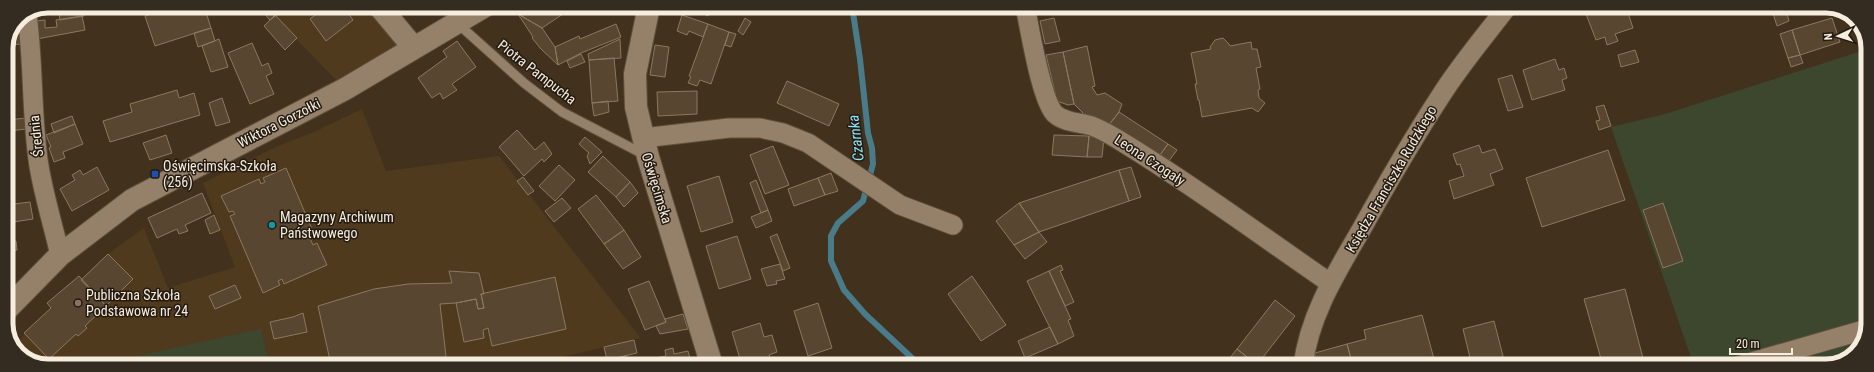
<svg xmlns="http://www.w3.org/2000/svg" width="1874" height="372" font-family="'Roboto Condensed',sans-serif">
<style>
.built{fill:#4f3a1e}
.green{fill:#3d472e}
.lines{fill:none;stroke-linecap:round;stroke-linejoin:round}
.stream{stroke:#497b88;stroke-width:6}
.building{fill:#584630;stroke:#8b7860}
.lane-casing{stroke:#5e503d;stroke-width:11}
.street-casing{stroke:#5e503d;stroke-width:21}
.secondary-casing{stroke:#5e503d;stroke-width:24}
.lane{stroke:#958169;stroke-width:9}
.street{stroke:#958169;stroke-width:19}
.secondary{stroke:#958169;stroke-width:22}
.transit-dot{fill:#1a4fb4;stroke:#231b11;stroke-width:1.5}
.culture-dot{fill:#0f9aa8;stroke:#231b11;stroke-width:1.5}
.education-dot{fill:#8d6e63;stroke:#231b11;stroke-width:1.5}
.labels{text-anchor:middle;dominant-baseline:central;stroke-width:3;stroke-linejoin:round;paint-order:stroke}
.street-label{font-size:14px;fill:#f7eddf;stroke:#231b11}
.poi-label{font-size:14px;fill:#f7eddf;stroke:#231b11;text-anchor:start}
.water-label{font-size:15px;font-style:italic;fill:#8ee3f9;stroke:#231b11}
.rim{fill:none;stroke:#f7eddf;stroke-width:5}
</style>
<rect width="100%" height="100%" fill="#42311c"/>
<path class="built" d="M270,6h109l35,42 -69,41 -49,-50 -20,-23 1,-2z
M362,109l24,62 113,-15 142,182 -111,27h-490l-22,-11 -4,-9 37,-37 -4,-5 32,-27 3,2 26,-24 36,-26 24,60 67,-21 -32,-84 75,-37 36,-14z"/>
<path class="green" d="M1868,49l-1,283 -13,24 -27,10h-136v-2l2,-1 -82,-236 54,-13z
M261,329l8,36h-158l-1,-3z"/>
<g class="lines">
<path class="stream" d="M852,6l8,53 8,74 4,15 1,16 -10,37 -25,22 -7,13v25l13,29 21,24 47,44 3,8"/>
</g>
<path class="building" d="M58,6h24l2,10 -24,4z
M176,6h28l7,22 -56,18 -10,-30z
M268,6h2l8,8 -8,6 -8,-9z
M327,6h16l10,14 -27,21 -16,-22z
M420,6h11l-7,6z
M531,6h40l1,2 -30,20 -24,-14z
M687,6h26l-5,10z
M1606,7h20l7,21 -18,6 3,7 -11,4 -2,-8 -9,3 -10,-26z
M1771,7h14l4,14 -12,5z
M518,14l24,14 13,19 3,18 -17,-16 -9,-11 1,-1z
M275,15l22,23 -12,12 -21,-24z
M682,15l26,9 -5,13 -14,-6 -2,4 -10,-4z
M82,16l3,14 -48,9v-18l8,-1v8l12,-1 -1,-7z
M745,18l6,4 -8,13 -5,-4z
M1054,18l6,23 -15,3 -5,-23z
M1832,18l8,24 -40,13 -8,-25z
M616,24l5,13 -40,16 -23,12 -3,-18 24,-11 1,3z
M708,24l21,8 -18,52 -11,-4 -3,6 -9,-3 3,-6 -2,-1z
M211,28l4,13 -17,6 -4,-14z
M21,30l1,14 -14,1 4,-13z
M1792,30l8,25 -12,3 -8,-24z
M729,32l7,2 -5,13 -6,-2z
M1223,38l6,6 1,2 21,-4 1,7h5l4,18 -5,1 4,21 -2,1 1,8 6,5 -7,9 -6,-4 -50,9 -3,-17h-1l-3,-16h2l-6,-31 20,-4 -1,-2 5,-7z
M219,39l9,28 -17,5 -9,-26z
M620,39l1,19 -32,2 -1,-6z
M457,41l19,26 -24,17 5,6 -14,9 -3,-6 -8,5 -14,-20 29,-21 -4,-6z
M252,43l10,23 6,-3 4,10 -6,3 8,18 -24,10 -22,-51z
M655,45l14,2 -4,30 -15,-2z
M1087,46l8,40 -3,1 5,8 8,-2 17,11 -3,8 -11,14 -21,-9 -13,-13 -11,-52z
M1635,50l4,12 -18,5 -3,-12z
M1063,52l11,52 -6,1 -11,-4 -11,-46z
M581,54l4,8 -15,6 -3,-7z
M1800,55l3,8 -12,4 -3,-9z
M614,58l4,43 -26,2 -3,-43z
M1555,59l4,11 5,-2 3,10 -5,2 3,10 -33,10 -9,-30z
M1512,75l11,32 -15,4 -10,-32z
M787,81l52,23 -10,22 -52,-23z
M177,90l2,8 15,-5 6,22 -90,27 -7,-21 29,-9 -2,-8z
M697,91v23l-39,2 -1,-24z
M222,98l8,24 -14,4 -7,-23z
M608,101l1,11 -15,4 -2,-13z
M1604,105l7,21 -12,4 -3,-9 4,-1 -4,-13z
M1119,112l49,32 -11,15 -49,-33z
M72,116l3,8 -21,9 -3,-9z
M27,118l1,11 -22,2v-11z
M75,124l8,20 -20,8 2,6 -11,4 -5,-14 2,-1 -5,-12z
M517,130l18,20 9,-8 8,12 -8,8 -2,-3 -18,17 -25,-29z
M166,135l6,18 -22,7 -7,-17z
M1054,135l35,1 -2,21 -35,-2z
M1089,136l15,2 -2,19h-15z
M585,137l17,15 -12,12 -3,-8 2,-3 -10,-9z
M1168,144l9,6 -11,15 -9,-6z
M1479,145l3,8 13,-4 8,20 -13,5 4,11 -40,14 -5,-18 15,-5 -4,-12 -3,1 -4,-11z
M773,146l16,39 -24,9 -15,-39z
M1608,150l17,50 -83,27 -16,-49z
M603,156l27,26 -14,15 -28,-25z
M559,165l16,15 -20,21 -16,-15z
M97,167l12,23 -37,21 -12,-22 15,-9 -3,-5 8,-5 3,5z
M1131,167l10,30 -12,4 -10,-31z
M286,168l28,66 -5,2 4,9 4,-2 10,22 -43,19 -2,-5 -4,2 2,4 -17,8 -33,-77 5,-2 -2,-3 -4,1 -8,-16 38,-17 2,5 4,-2 -2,-4z
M1119,170l10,31 -90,31 -20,-29z
M831,173l7,18 -13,4 -7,-17z
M719,176l14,46 -32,10 -14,-46z
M523,177l11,14 -6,4 -11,-14z
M818,178l7,17 -31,11 -6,-17z
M756,180l12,30 -7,3 -11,-30z
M630,182l8,11 -14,14 -8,-10z
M202,193l9,20 -26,12 3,6 -9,3 -2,-5 -20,9 -9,-20z
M596,195l28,35 -20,14 -26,-35z
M562,198l9,10 -17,14 -9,-11z
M30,202l3,17 -27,4v-18z
M1019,203l20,29 -25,13 -18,-24z
M1663,203l20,58 -20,7 -20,-58z
M768,210l4,11 -16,7 -5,-11z
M214,215l6,15 -10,4 -5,-14z
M8,227l2,15 6,-1 1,9 -6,1 2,16 -7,1v-40z
M624,230l17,27 -18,12 -19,-25z
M1039,232l8,10 -22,17 -11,-14z
M777,234l13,34 -7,3 -13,-34z
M737,236l14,43 -32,10 -13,-43z
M108,254l25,25 -27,27 -25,-26z
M780,264l5,15 -9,2 1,3 -10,2 -6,-17z
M1061,265l2,5 -3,1 14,31 -9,4 -16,-35z
M449,271l30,2 5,21h-3l3,14 -6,1 -2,-10 -20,4 -16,1 7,61h-116l-13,-59 56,-17 34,-5 44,-1z
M1049,271l22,48 -3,1 6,16 -16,8 -31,-63z
M79,276l27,30 -21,20 2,2 -9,8 -2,-2 -27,25 -25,-26 27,-25 -4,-5z
M972,276l34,49 -25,16 -33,-47z
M555,277l11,52 -74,17 -4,-18 -5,2 1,8 -20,4 -8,-39 20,-4 2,10 6,-1 -3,-14z
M649,281l17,41 -21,8 -17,-41z
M235,285l6,13 -26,11 -6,-13z
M1625,289l20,77h-42l-19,-67z
M1275,300l20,16 -38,49 -20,-16z
M818,303l14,45 -24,8 -14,-45z
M303,313l4,19 -33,7 -4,-17 23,-5z
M683,314l5,15 -28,5 -4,-8 10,-4 -1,-3z
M1422,315l12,44 -10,2 1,5h-72l-6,-22 19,-5 -2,-9z
M1494,321l10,39 -23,6h-9l-9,-37z
M760,323l4,14 8,-2 5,17 -8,3 3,11h-30l-10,-34z
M1050,327l8,17 -33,14 -7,-17z
M634,340l3,13 -30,7 -3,-13z
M1347,344l6,22h-38v-13z
M673,348l1,6 14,-3 4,15 -41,-1 -2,-6 17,-3 -1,-6z
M1237,349l20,16v1h-19l-9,-7z
M626,356l2,9h-20l-1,-5z
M650,362l1,3h-11z"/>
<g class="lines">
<defs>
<path id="lane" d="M457,23l67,60 38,29 83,43"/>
<path id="street" d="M1025,6c5,23 16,94 30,108 10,9 25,8 37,12 13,5 24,12 35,19 70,43 136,92 203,138
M27,15c7,50 4,101 12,151 5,30 14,59 21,89
M643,138l86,-10h31l23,5 25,10 92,62 53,20
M1303,366c6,-50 33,-93 58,-136 25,-45 51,-90 79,-133 20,-32 45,-61 67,-90
M1738,366l129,-37"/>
<path id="secondary" d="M379,6l35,42
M649,6l-14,68 1,33 12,50 64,209
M6,310l54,-55 72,-55 213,-111 140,-83"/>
</defs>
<use href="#lane" class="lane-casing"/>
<use href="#street" class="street-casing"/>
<use href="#secondary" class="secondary-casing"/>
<use href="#lane" class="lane"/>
<use href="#street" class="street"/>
<use href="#secondary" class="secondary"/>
</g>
<rect class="transit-dot" x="151" y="170" width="8" height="8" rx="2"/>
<circle class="culture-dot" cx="272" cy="225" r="4"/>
<circle class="education-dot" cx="78" cy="303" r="4"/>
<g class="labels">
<g class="street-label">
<text transform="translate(537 72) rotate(38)">Piotra Pampucha</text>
<text transform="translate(279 123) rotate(-27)">Wiktora Gorzołki</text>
<text transform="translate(36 136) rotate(-96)">Średnia</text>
<text transform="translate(1150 160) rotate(33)">Leona Czogały</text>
<text transform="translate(1391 179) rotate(-60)">Księdza Franciszka Rudzkiego</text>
<text transform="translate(657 188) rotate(73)">Oświęcimska</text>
</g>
<g class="poi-label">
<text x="163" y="166">Oświęcimska-Szkoła<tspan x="163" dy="16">(256)</tspan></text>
<text x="280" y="217">Magazyny Archiwum<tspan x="280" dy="16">Państwowego</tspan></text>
<text x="86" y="295">Publiczna Szkoła<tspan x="86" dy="16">Podstawowa nr 24</tspan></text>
</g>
<g class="water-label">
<text transform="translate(856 138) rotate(-97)">Czarnka</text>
</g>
</g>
<path d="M0 0H1874V372H0ZM48 13H1826A35 35 0 0 1 1861 48V324A35 35 0 0 1 1826 359H48A35 35 0 0 1 13 324V48A35 35 0 0 1 48 13Z" fill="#342c21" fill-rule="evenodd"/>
<path class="rim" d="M48 13H1826A35 35 0 0 1 1861 48V324A35 35 0 0 1 1826 359H48A35 35 0 0 1 13 324V48A35 35 0 0 1 48 13Z"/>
<g transform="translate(1838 36) rotate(266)" stroke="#231b11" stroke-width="3" paint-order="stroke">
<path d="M0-3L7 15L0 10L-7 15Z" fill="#f7eddf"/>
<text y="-6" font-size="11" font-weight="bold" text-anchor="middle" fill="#f7eddf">N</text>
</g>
<path d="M1730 348v6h62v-6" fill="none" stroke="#f7eddf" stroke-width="2"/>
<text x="1736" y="348" font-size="12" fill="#f7eddf" stroke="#231b11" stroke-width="3" paint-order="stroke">20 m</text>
</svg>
